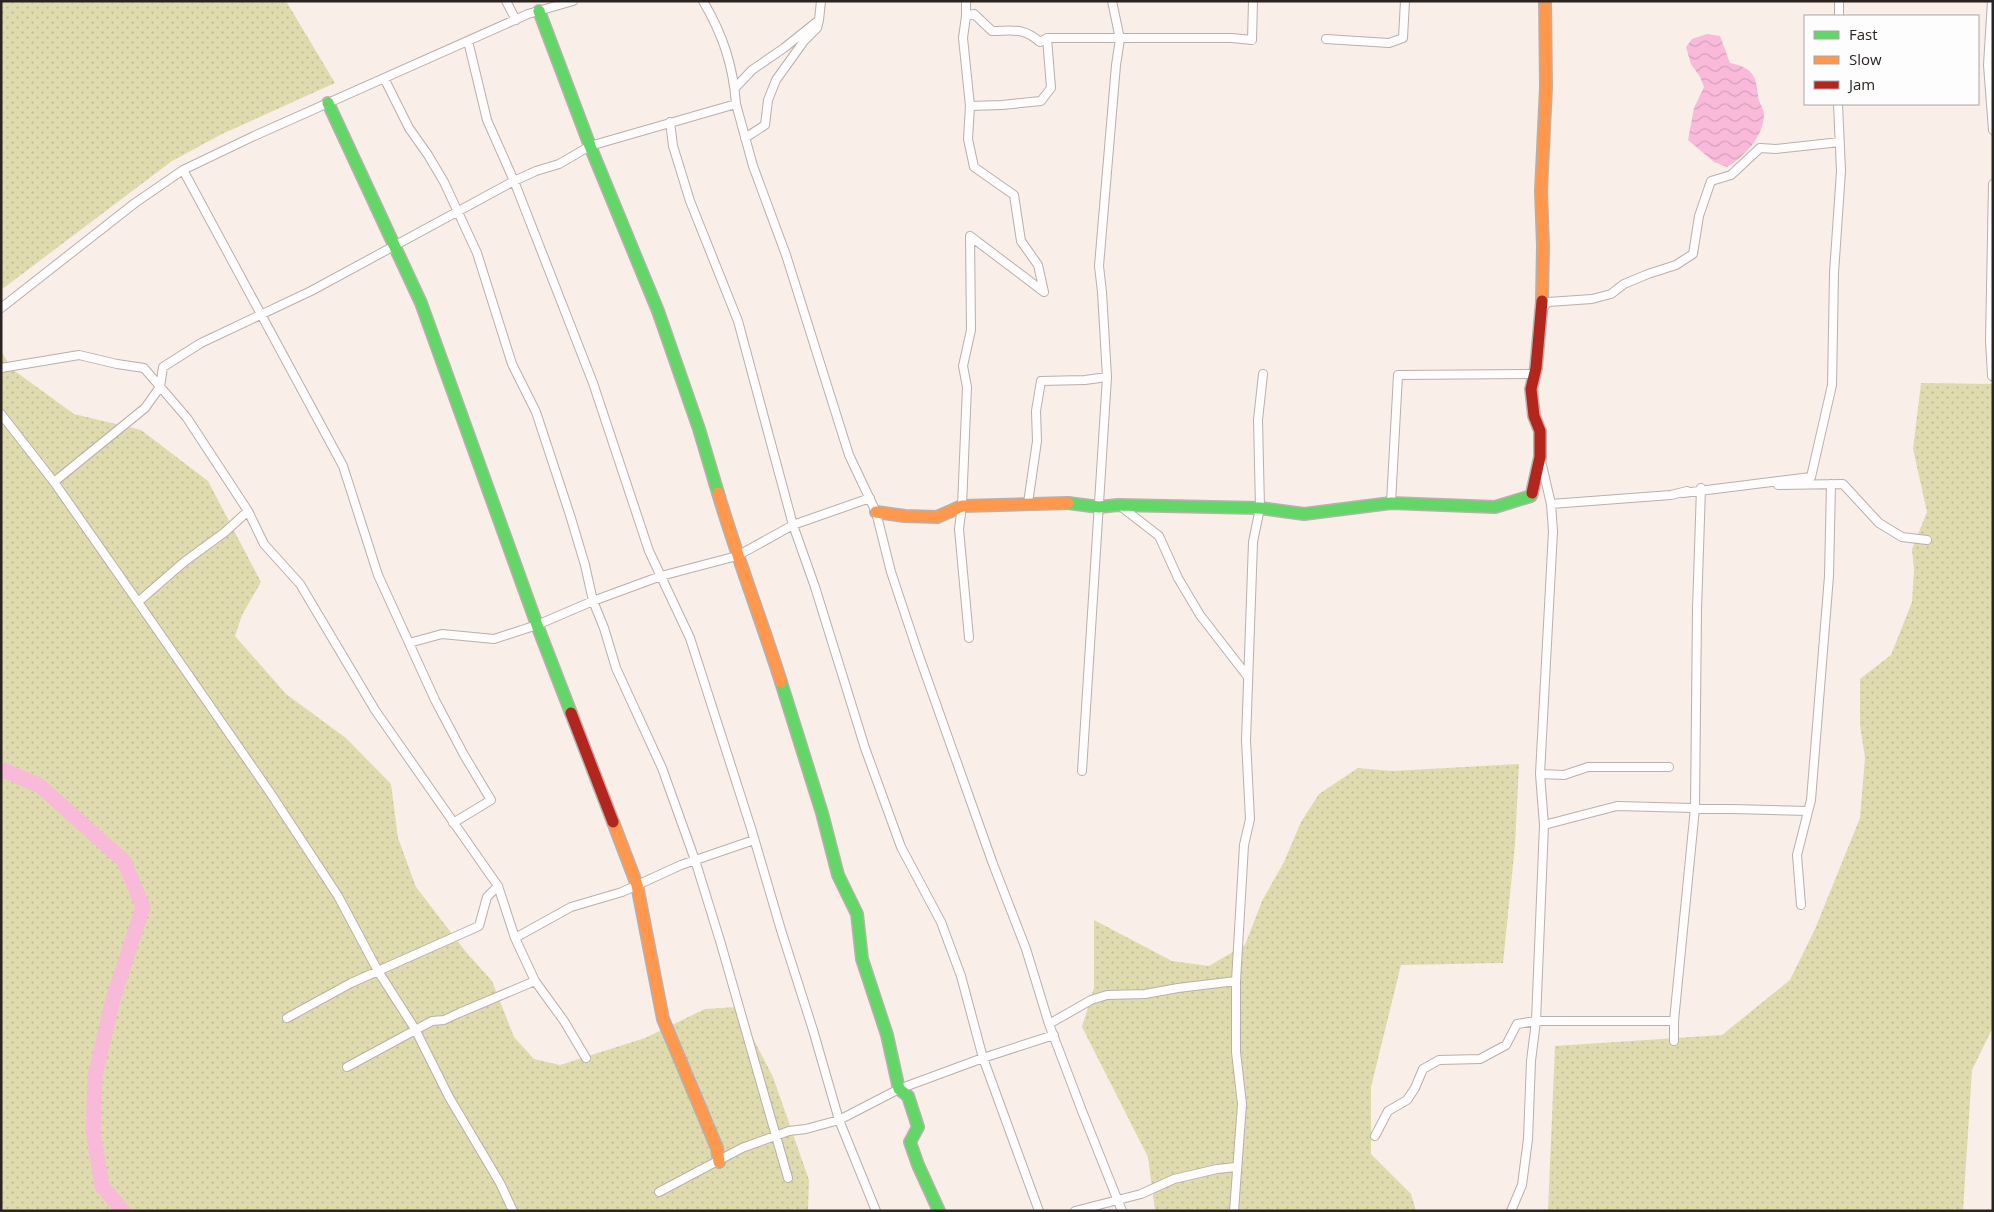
<svg xmlns="http://www.w3.org/2000/svg" width="1994" height="1212" font-family="'Open Sans',sans-serif">
<style>
.green{fill:url(#green-dots)}
.water{fill:url(#water-waves)}
.lines{fill:none;stroke-linecap:round;stroke-linejoin:round}
.river{stroke:#f9bada;stroke-width:15}
.street-casing{stroke:#b8b0ac;stroke-width:10}
.fast-casing{stroke:#b8b0ac;stroke-width:14}
.slow-casing{stroke:#b8b0ac;stroke-width:14}
.jam-casing{stroke:#b8b0ac;stroke-width:14}
.street{stroke:#fefcfc;stroke-width:8}
.fast{stroke:#63d668;stroke-width:11}
.slow{stroke:#ff974d;stroke-width:11}
.jam{stroke:#b3261e;stroke-width:11}
</style>
<defs>
<pattern id="green-dots" width="8" height="8" patternUnits="userSpaceOnUse" patternTransform="scale(1.25)"><rect width="8" height="8" fill="#dfdbaf"/><path d="M2 2h.1M6 6h.1" fill="none" stroke="#c0bc96" stroke-width="1.8" stroke-linecap="round"/></pattern>
<pattern id="water-waves" width="16" height="10" patternUnits="userSpaceOnUse" patternTransform="scale(1.25)"><rect width="16" height="10" fill="#f9bada"/><path d="M0 5q4-4 8 0t8 0" fill="none" stroke="#d6a0bb"/></pattern>
</defs>
<rect width="100%" height="100%" fill="#f9eee8"/>
<path class="green" d="M1,1h285l49,82 -113,51 -50,27 -171,129z
M1,351l11,18 62,45 67,16 67,51 53,101 -19,33 -7,21 51,58 60,44 45,46 7,54 18,49 50,65 26,29 22,56 20,22 26,6 85,-27 60,-29 32,-2 36,70 36,103 -1,31h-807z
M1921,383l72,1v643l-21,43 -9,141h-415l7,-165 167,-11 68,-55 25,-51 45,-111 5,-60 -5,-33v-46l31,-24 21,-53 2,-32 -2,-21 15,-37 -14,-63z
M1519,764l-4,81 -12,118 -102,2 -30,122v67l40,40 5,17h-261l-7,-54 -66,-130 12,-39v-68l78,41 37,5 36,-21 17,-44 22,-39 17,-40 18,-28 39,-26 34,3z"/>
<path class="water" d="M1707,34l13,2 10,27c21,4 27,12 28,34 1,6 6,12 6,18 -1,22 -19,41 -37,52l-13,-5 -26,-22 6,-32 10,-21 -4,-10 -9,-13 -5,-17 6,-8z"/>
<g class="lines">
<path class="river" d="M1,769l39,17 84,75 19,46 -30,92 -18,77 -2,55 9,55 21,25"/>
<defs>
<path id="street" d="M506,1l10,19
M966,1v15l8,-2 18,17c21,0 31,-4 48,11l7,-4 4,50 -10,13 -39,4 -32,1 -2,33 6,28 40,28 7,46 17,24 6,27 -74,-56 1,94 -8,36 4,21 -5,119 -3,23 10,109
M1992,1l-4,64 5,65
M966,16l-3,22 7,68
M1839,16v-15
M1047,38h185l20,2 1,-39
M1326,39l63,4 14,-5 2,-37
M468,41l19,79 27,61 79,202 56,168 41,87 61,190 30,102 32,100 26,90 37,91
M384,78l25,50 19,27 16,27 33,71 35,111 24,48 34,103 15,50 8,36 11,27 12,40 46,100 33,92 26,84 67,234
M735,88l17,-18 32,-22 35,-28 2,-19
M736,104l17,62 33,89 63,200 27,57 15,60 27,81 75,211 33,85 23,75 33,87 40,100
M670,122l3,24 17,55 48,120 55,204 22,62 50,161 36,99 40,75 20,54 22,82 56,153
M745,138l20,-13 3,-25 8,-20 28,-39 13,-13 2,-8
M183,170l160,296 35,109 57,125 29,55 27,45 -38,23
M1,308l134,-105 48,-33 71,-34 274,-122 45,-13
M1543,308l5,-6 44,-3 19,-5 13,-10 24,-10 28,-9 17,-11 6,-38 12,-35 20,-6 29,-27 16,1 64,-7
M1,368l78,-13 38,9 27,4 43,50 61,93 16,33 36,40 75,126 123,176 17,52 20,43 29,40 22,37
M1992,376l-2,-36 3,-156
M1,414l53,68 84,120 131,189 69,105 40,75 37,58 34,68 51,86 13,28
M1541,461l10,43 120,-9 16,-4
M54,482l91,-74 15,-21 3,-20 38,-24 110,-52 203,-110 22,-10 23,-7 31,-18 146,-42c-3,-39 -13,-69 -33,-103
M1778,485l65,-1 36,39 23,14 25,3
M1683,493l128,-16 21,-92 2,-112 7,-102 -3,-67
M1028,503l9,-62 -1,-30 5,-30 44,-1 22,-3 -5,-85 -3,-26 17,-201 4,-26 -8,-38
M1391,503l7,-128 136,-1
M1119,505l40,31 19,42 22,37 48,62
M138,602l46,-40 41,-30 23,-21
M409,643l33,-9 52,5 43,-14 56,-24 68,-25 76,-20 56,-31 77,-27
M1082,771l25,-394
M1540,774l24,1 24,-8h81
M1544,825l73,-19 191,5
M1801,905l-4,-50 14,-55 18,-224 2,-92
M515,938l56,-31 51,-15 59,-27 73,-25
M287,1018l64,-35 128,-57 8,-29 11,-11
M1674,1021v20
M1049,1024l42,-24 16,-5 38,-1 33,-6 58,-7
M347,1067l85,-46 12,-1 15,-7 76,-32
M1375,1136l13,-25 19,-11 8,-12 8,-19 16,-9 41,-1 26,-14 11,-21 19,-3h138l21,-213 2,-198 4,-122
M659,1192l83,-44 47,-17 17,-2 33,-9 60,-31 84,-31 71,-23
M1075,1211l66,-17 33,-15 43,-10 19,-2
M1234,1211l8,-107 -6,-52v-71l8,-136 6,-26 -4,-79 7,-198 7,-34 -2,-88 5,-46
M1511,1211l11,-26 6,-46 3,-78 5,-40 8,-196 -4,-51 13,-243 -2,-27"/>
<path id="fast" d="M539,11l51,135 68,165 41,118 19,64
M328,103l93,200 116,322 34,88
M1068,503l31,4 19,-2 142,3 44,6 87,-11 104,4 36,-11 1,-3
M781,682l41,131 16,62 19,39 5,45 25,76 12,54 9,7 10,31 -8,15 8,23 21,46"/>
<path id="slow" d="M1542,301l1,-55 -2,-55 5,-104 -1,-86
M718,493c19,64 43,126 63,189
M876,512l29,4 32,1 25,-11 106,-3
M613,822l24,63 26,134 54,129 2,14"/>
<path id="jam" d="M1532,493l8,-36v-26l-6,-15 -3,-27 5,-21 6,-67
M571,713l42,109"/>
</defs>
<use href="#street" class="street-casing"/>
<use href="#fast" class="fast-casing"/>
<use href="#slow" class="slow-casing"/>
<use href="#jam" class="jam-casing"/>
<use href="#street" class="street"/>
<use href="#fast" class="fast"/>
<use href="#slow" class="slow"/>
<use href="#jam" class="jam"/>
</g>
<rect width="1994" height="1212" fill="none" stroke="#2a2320" stroke-width="5"/>
<rect x="1804" y="15" width="175" height="90" fill="#fdfdfd" stroke="#a9a6a5"/>
<rect x="1814" y="31" width="25" height="8" fill="#63d668" stroke="#a9a6a5"/>
<text x="1849" y="40" font-size="15" fill="#2a2320">Fast</text>
<rect x="1814" y="56" width="25" height="8" fill="#ff974d" stroke="#a9a6a5"/>
<text x="1849" y="65" font-size="15" fill="#2a2320">Slow</text>
<rect x="1814" y="81" width="25" height="8" fill="#b3261e" stroke="#a9a6a5"/>
<text x="1849" y="90" font-size="15" fill="#2a2320">Jam</text>
</svg>
